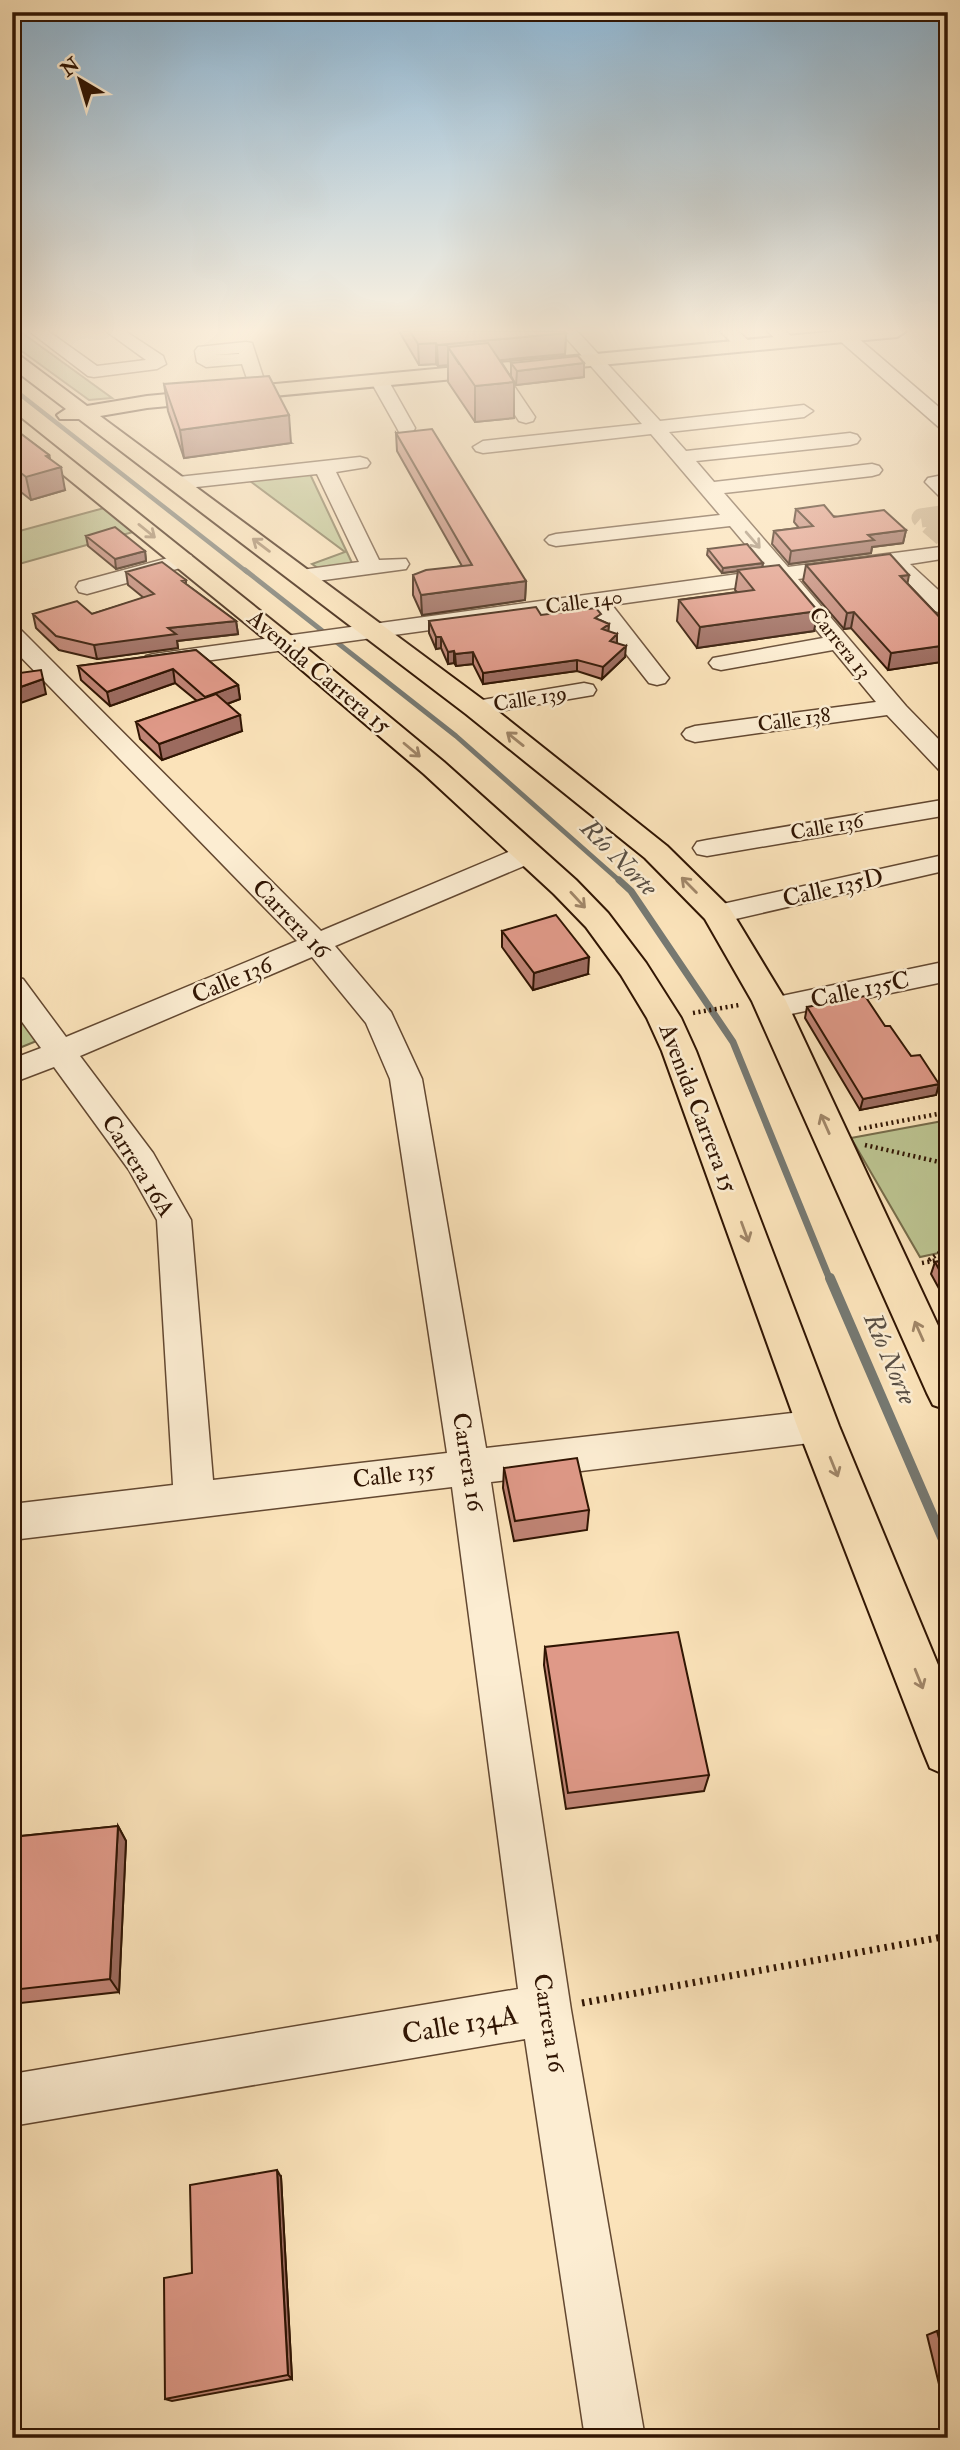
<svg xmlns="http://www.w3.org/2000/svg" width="960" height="2450" font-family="'IM FELL Double Pica',serif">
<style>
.green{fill:#bcc491;stroke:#766c4a;stroke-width:2}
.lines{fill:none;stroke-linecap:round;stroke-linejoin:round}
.stream-far3{stroke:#767972;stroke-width:4.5}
.stream-far2{stroke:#767972;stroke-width:5}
.stream-far1{stroke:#767972;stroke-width:7}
.stream{stroke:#767972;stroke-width:10}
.minor-tunnel{stroke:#d2ba95;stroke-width:19;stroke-dasharray:19 10;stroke-linecap:butt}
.minor-casing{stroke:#634831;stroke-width:3}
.major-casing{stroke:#301503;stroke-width:4}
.path-far1{stroke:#301503;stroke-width:4.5;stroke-dasharray:2 3.5;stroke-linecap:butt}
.path{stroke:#301503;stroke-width:7;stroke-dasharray:2.5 5;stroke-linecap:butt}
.minor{fill:#fcedd2;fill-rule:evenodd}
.major{fill:#fbe3ba;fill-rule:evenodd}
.wall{fill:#c08475;stroke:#301503;stroke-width:2}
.shaded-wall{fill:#9c6b5f;stroke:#301503;stroke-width:2}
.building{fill:#df9988;stroke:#301503;stroke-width:2}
.oneway{stroke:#a08668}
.oneway2{stroke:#a08c75}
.labels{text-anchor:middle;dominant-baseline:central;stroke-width:5;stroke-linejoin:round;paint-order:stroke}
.far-street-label{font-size:21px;fill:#301503;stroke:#fcedd2}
.street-label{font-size:24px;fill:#301503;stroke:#fcedd2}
.water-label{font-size:26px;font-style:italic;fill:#594f44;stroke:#fcedd2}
.near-street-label{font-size:28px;fill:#301503;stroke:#fcedd2}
</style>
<rect width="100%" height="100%" fill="#fbe3ba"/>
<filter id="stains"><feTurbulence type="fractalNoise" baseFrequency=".00286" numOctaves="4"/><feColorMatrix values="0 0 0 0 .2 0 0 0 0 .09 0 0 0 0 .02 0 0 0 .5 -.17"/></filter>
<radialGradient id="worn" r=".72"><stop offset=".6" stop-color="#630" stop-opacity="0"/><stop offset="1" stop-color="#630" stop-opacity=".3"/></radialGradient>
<path class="green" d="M21,332l91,66 -23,2 -77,-56v-10z
M310,474l43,91 -35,3 -6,-4 33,-12 -95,-71z
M104,508l29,24 -121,34v-33z
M12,1005l27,35 -27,11z
M948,1120v131l-28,6 -69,-119z"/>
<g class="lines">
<path class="stream-far3" d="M12,388l235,184"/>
<path class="stream-far2" d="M245,570l211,166 165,146"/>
<path class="stream-far1" d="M619,880l12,11 102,151 97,238"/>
<path class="stream" d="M830,1278l118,273"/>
<path class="minor-tunnel" d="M943,537l-22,-19 27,-4"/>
<defs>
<path id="minor" d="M29,331h19l49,35 49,-6 -40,-29h19l38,25 3,8 -9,5 -63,8 -6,-1z
M560,331h17l83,90 144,-16 9,6 -9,6 -135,15 17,19 164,-18 7,2 3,4 -3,4 -7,2 -154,16 18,21 158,-18 7,2 3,4 -3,4 -7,2 -148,17 64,74 160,-21v12l-38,6 38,35v15l-14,-3 -46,-44 -90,12 108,127 42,43v24l-9,-3 -52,-55 -192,27 -9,-3 -4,-5 4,-5 9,-3 181,-24 -43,-52 -112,20 -8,-2 -4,-5 4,-5 110,-20 -46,-56 -165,23 57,73 -4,5 -8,2 -8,-2 -59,-75 -436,60 -8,-2 -4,-5 4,-5 8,-2 613,-84 -37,-44 -174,20 -7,-2 -4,-4 4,-4 7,-2 164,-19 -69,-81 -168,19 -7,-2 -3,-4 10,-6 159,-17z
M720,331h18l16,15 -3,4h-12z
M767,331h18l12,10 -3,4h-12z
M845,331l6,1 97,83v16l-7,-2 -102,-89 -3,-4 3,-4z
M246,342l6,1 16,49 -3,4h-12l-11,-32 -36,3 -9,-5 -2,-11 3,-4zM239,353v1l-25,1z
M494,364l6,1 35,52 -2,4 -7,2 -7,-2 -34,-52z
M379,375l9,5 27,48 -2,4h-14l-2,-4 -27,-48z
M360,457l7,2 3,4 -3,4 -31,5 43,88 27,-1 3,5 -3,5 -104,14 -8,-2 -3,-5 3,-5 65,-9 -42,-88 -139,15 -7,-2 -3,-4 3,-4 7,-2z
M948,474v26l-7,-2 -16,-16 3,-4z
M183,554l8,1 3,5 -3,5 -104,29 -8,-2 -3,-5 3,-5z
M12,627l8,2 301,302 197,-83 10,-2 10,2 4,6 -4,6 -203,86 56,66 31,67 64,369 332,-38 14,4 6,12 -6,12 -14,4 -327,40 80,528 74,428h-60l-60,-399 -513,87v-52l506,-85 -66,-502 -440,53v-36l161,-19 -16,-265 -28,-50 -75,-103 -42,16v-24l29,-11 -29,-40v-32l11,3 43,58 231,-96 -285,-293zM312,957l54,66 24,56 57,374 -234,27 -22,-260 -38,-67 -73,-97z
M584,683l9,2 3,5 -3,5 -117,20 -9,-2 -3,-5 3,-5 9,-2z
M948,799v16l-241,41 -10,-2 -4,-6 4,-6 10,-2z
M948,854v16l-230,53 -10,-3 -4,-6 4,-6 10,-3z
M948,961v20l-176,37 -11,-3 -4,-7 4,-7 11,-3z"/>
<path id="major" d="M840,331h66l-9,6 -750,71 -47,8 386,286 181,144 62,61 57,94 162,346v63l-15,-5 -6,-12 -175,-392 -47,-82 -60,-61 -179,-144 -387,-295h-19l-3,-4 9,-6 -54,-41v-15l7,2 68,51 60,-10z
M12,416l7,2 275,220 150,124 132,118 32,33 38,50 35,55 15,33 143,375 109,263v87l-18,-8 -7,-17 -126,-325 -135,-375 -15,-33 -26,-43 -35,-48 -32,-33 -130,-120 -148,-126 -264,-215z"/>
</defs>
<use href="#minor" class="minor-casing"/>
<use href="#major" class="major-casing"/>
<path class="path-far1" d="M693,1013l46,-8
M859,1129l89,-17
M865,1145l83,19
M929,1260l19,-13
M922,1263l26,-5"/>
<path class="path" d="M582,2003l366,-67"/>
<use href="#minor" class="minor"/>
<use href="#major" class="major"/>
</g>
<path class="wall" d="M399,331h164l3,2 -1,21 -65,6 14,22v36l-39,4 -27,-40v-17l-10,1 -2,-2 -17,1z
M511,363l73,14 -68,8 -5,-9z
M164,384l127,59 -107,15 -16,-47z
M12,421l5,10 32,24 1,4 15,31 -34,10 -19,-15z
M396,433l130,148 -1,19 -103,15 -9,-20v-20l49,-9 -65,-115z
M796,509l110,21 -3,13 -31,4 -1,6 -82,11 -17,-20 2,-13 25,-3 -5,-6z
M86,536l59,15 1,10 -30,8 -28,-23z
M708,549l55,14 -1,4 52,64 -117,17 -20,-27 2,-21 58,-8 -2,-2 3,-19 -16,2 -15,-18z
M806,565l102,19 40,42v35l-60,9 -37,-42 -7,1 -41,-48z
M126,572l60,8v4l50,37 2,13 -61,7 1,7 -81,11 -38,-9 -23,-22 -3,-14h59l52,-16 -16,-13z
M541,615l59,5 9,4 -1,7 17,26 -23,22 -25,-8 -94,13 -10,-20 -17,2 -2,-3 -6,1 -7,-16 -5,1 -7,-16v-12z
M196,650l42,35 2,14 -13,5 15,27 -80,29 -22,-21 -4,-17 61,-21 -22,-18 -65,23 -29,-26 -3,-14z
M502,931l86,43 -55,16 -31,-43z
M807,1007l78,19 26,30 28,28 -3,11 -76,15 -55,-92z
M948,1260v45l-17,-31 4,-12z
M504,1468l85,42 -2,20 -73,11 -11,-53z
M545,1647l164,128 -5,16 -138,18 -22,-144z
M118,1826l8,15 -7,151 -107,12v-167z
M281,2177l11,202 -120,22 -7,-2 27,-126z
M948,2329v92l-21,-86 10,-4z"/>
<path class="shaded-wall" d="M566,333l-1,21 -106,10 -11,-17v18l-10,1 -1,-21z
M436,343v21l-17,1 -1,-21z
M584,363v14l-68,8 1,-14z
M514,382v36l-39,4v-36z
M289,415l2,28 -107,15 -4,-28z
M49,455l3,14 9,-2 4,23 -34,10 -5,-23 20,-21z
M906,530l-3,13 -31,4 -1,6 -82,11 2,-13 77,-16z
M145,551l1,10 -30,8 -1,-10z
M763,563l-1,5 -40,5 1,-5z
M909,575l-3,16 -6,-15z
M526,581l-1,19 -103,15 -1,-20z
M818,611l-4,20 -117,17 3,-21z
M854,612l-3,16 -7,1 3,-16z
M236,621l2,13 -61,7 1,7 -81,11 -3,-14 74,-17z
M609,624l-1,11 -6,-6z
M617,634v12l-7,-5z
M436,637h5v11l-5,1z
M948,645v16l-60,9 3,-17z
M626,646l-1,11 -23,22 1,-12z
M454,651v12l-6,1v-12z
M473,652v12l-17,2 -1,-12z
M577,660v11l-94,13v-11z
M173,669l2,14 -65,23 -3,-14z
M43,679l3,15 -34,12v-16z
M238,685l2,14 -32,12 -3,-14z
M240,715l2,16 -80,29 -3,-16z
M589,957l-1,17 -55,16 1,-17z
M939,1084l-3,11 -76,15 3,-11z
M118,1826l8,15 -7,151 -9,-13z
M277,2170l4,7 11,202 -4,-4z"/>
<path class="building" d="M410,331h153l3,2 -129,12 -1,-2 -18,1z
M488,343l26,39 -39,4 -27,-39z
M578,356l6,7 -67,8 -6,-8z
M269,376l20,39 -109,15 -16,-46z
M12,427l37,28 -3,1 15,11 -35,10 -14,-11z
M432,429l94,152 -105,14 -8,-20 13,-5 46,-5 -76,-132z
M824,505l10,12 50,-7 22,20 -38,5 6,5 -83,11 -17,-20 39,-5 -17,-17z
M115,527l30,24 -30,8 -29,-23z
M747,544l16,19 -40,5 -15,-19z
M890,554l19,21 -9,1 48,50v19l-57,8 -37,-41 -7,1 -41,-48z
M162,562l24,18 -4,1 54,40 -68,7 8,6 -82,11 -38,-9 -23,-22 44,-13 15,13 62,-20 -28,-22z
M779,565l39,46 -118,16 -21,-27 75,-10 -16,-20z
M536,607l5,8 55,-7 5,6 -6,4 14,6 -7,5 15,5 -7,7 16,5 -23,21 -26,-7 -94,13 -10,-21 -18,2 -1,-3 -6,1 -7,-15h-5l-7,-16z
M196,650l42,35 -33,12 -32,-28 -66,23 -29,-26z
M41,670l2,9 -31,11v-16z
M216,694l24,21 -81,29 -23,-22z
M556,915l33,42 -55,16 -32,-42z
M865,996l20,30h5l21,30 9,-1 19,29 -76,15 -56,-92z
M948,1260v26l-13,-24z
M577,1458l12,52 -74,11 -11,-53z
M678,1632l31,143 -141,18 -23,-146z
M118,1826l-8,153 -98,11v-153z
M277,2170l11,205 -123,24 -1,-121 28,-5 -2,-88z
M948,2329v42l-11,-40z"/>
<defs><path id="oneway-shaft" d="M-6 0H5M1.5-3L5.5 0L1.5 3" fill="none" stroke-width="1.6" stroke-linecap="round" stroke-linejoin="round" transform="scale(1.75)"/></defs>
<g class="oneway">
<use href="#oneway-shaft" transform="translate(147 531) rotate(39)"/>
<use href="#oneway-shaft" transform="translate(261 545) rotate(-143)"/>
<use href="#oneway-shaft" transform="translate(515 739) rotate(-141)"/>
<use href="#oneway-shaft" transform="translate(412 750) rotate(40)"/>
<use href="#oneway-shaft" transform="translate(689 885) rotate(-135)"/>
<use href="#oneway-shaft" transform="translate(578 900) rotate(47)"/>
<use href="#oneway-shaft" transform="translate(825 1124) rotate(-114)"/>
<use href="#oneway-shaft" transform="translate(745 1232) rotate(70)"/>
<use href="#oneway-shaft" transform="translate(919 1331) rotate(-114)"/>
<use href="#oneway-shaft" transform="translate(834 1467) rotate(68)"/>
<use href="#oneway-shaft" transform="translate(919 1679) rotate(68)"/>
</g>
<use class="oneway2" href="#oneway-shaft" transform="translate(753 540) rotate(49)"/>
<linearGradient id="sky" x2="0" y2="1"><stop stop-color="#8db7d6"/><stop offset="0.49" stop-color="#fdf2e0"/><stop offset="1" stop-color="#fdf2e0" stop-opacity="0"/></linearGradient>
<rect width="960" height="674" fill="url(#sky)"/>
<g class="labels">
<g class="far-street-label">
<text transform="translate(584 602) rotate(-8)">Calle 140</text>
<text transform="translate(840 643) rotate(51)">Carrera 13</text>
<text transform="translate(530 699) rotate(-9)">Calle 139</text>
<text transform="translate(794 720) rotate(-8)">Calle 138</text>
<text transform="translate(827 827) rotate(-10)">Calle 136</text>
</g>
<g class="street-label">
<text transform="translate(319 672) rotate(40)">Avenida Carrera 15</text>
<text transform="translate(833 888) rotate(-13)">Calle 135D</text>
<text transform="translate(291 919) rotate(46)">Carrera 16</text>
<text transform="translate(232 980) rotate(-23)">Calle 136</text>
<text transform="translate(860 990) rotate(-12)">Calle 135C</text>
<text transform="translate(698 1108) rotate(69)">Avenida Carrera 15</text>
<text transform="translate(138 1166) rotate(58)">Carrera 16A</text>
<text transform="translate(468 1462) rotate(81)">Carrera 16</text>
<text transform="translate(394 1475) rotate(-7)">Calle 135</text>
<text transform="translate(549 2023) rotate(81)">Carrera 16</text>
</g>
<g class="water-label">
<text transform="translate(619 858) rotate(45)">Río Norte</text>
<text transform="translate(890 1359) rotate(67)">Río Norte</text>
</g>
<g class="near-street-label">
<text transform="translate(460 2025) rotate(-10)">Calle 134A</text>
</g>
</g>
<rect width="960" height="2450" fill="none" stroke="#fbe3ba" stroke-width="42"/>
<rect x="14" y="14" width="932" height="2422" fill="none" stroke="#301503" stroke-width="3.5"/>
<rect x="21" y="21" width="918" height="2408" fill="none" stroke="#301503" stroke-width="2"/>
<g transform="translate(80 80) rotate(322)" stroke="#fcedd2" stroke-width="5" paint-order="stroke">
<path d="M0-5L12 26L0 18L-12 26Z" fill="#301503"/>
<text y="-10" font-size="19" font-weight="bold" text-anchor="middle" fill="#301503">N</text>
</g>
<rect width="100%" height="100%" filter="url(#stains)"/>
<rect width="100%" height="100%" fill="url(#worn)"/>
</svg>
